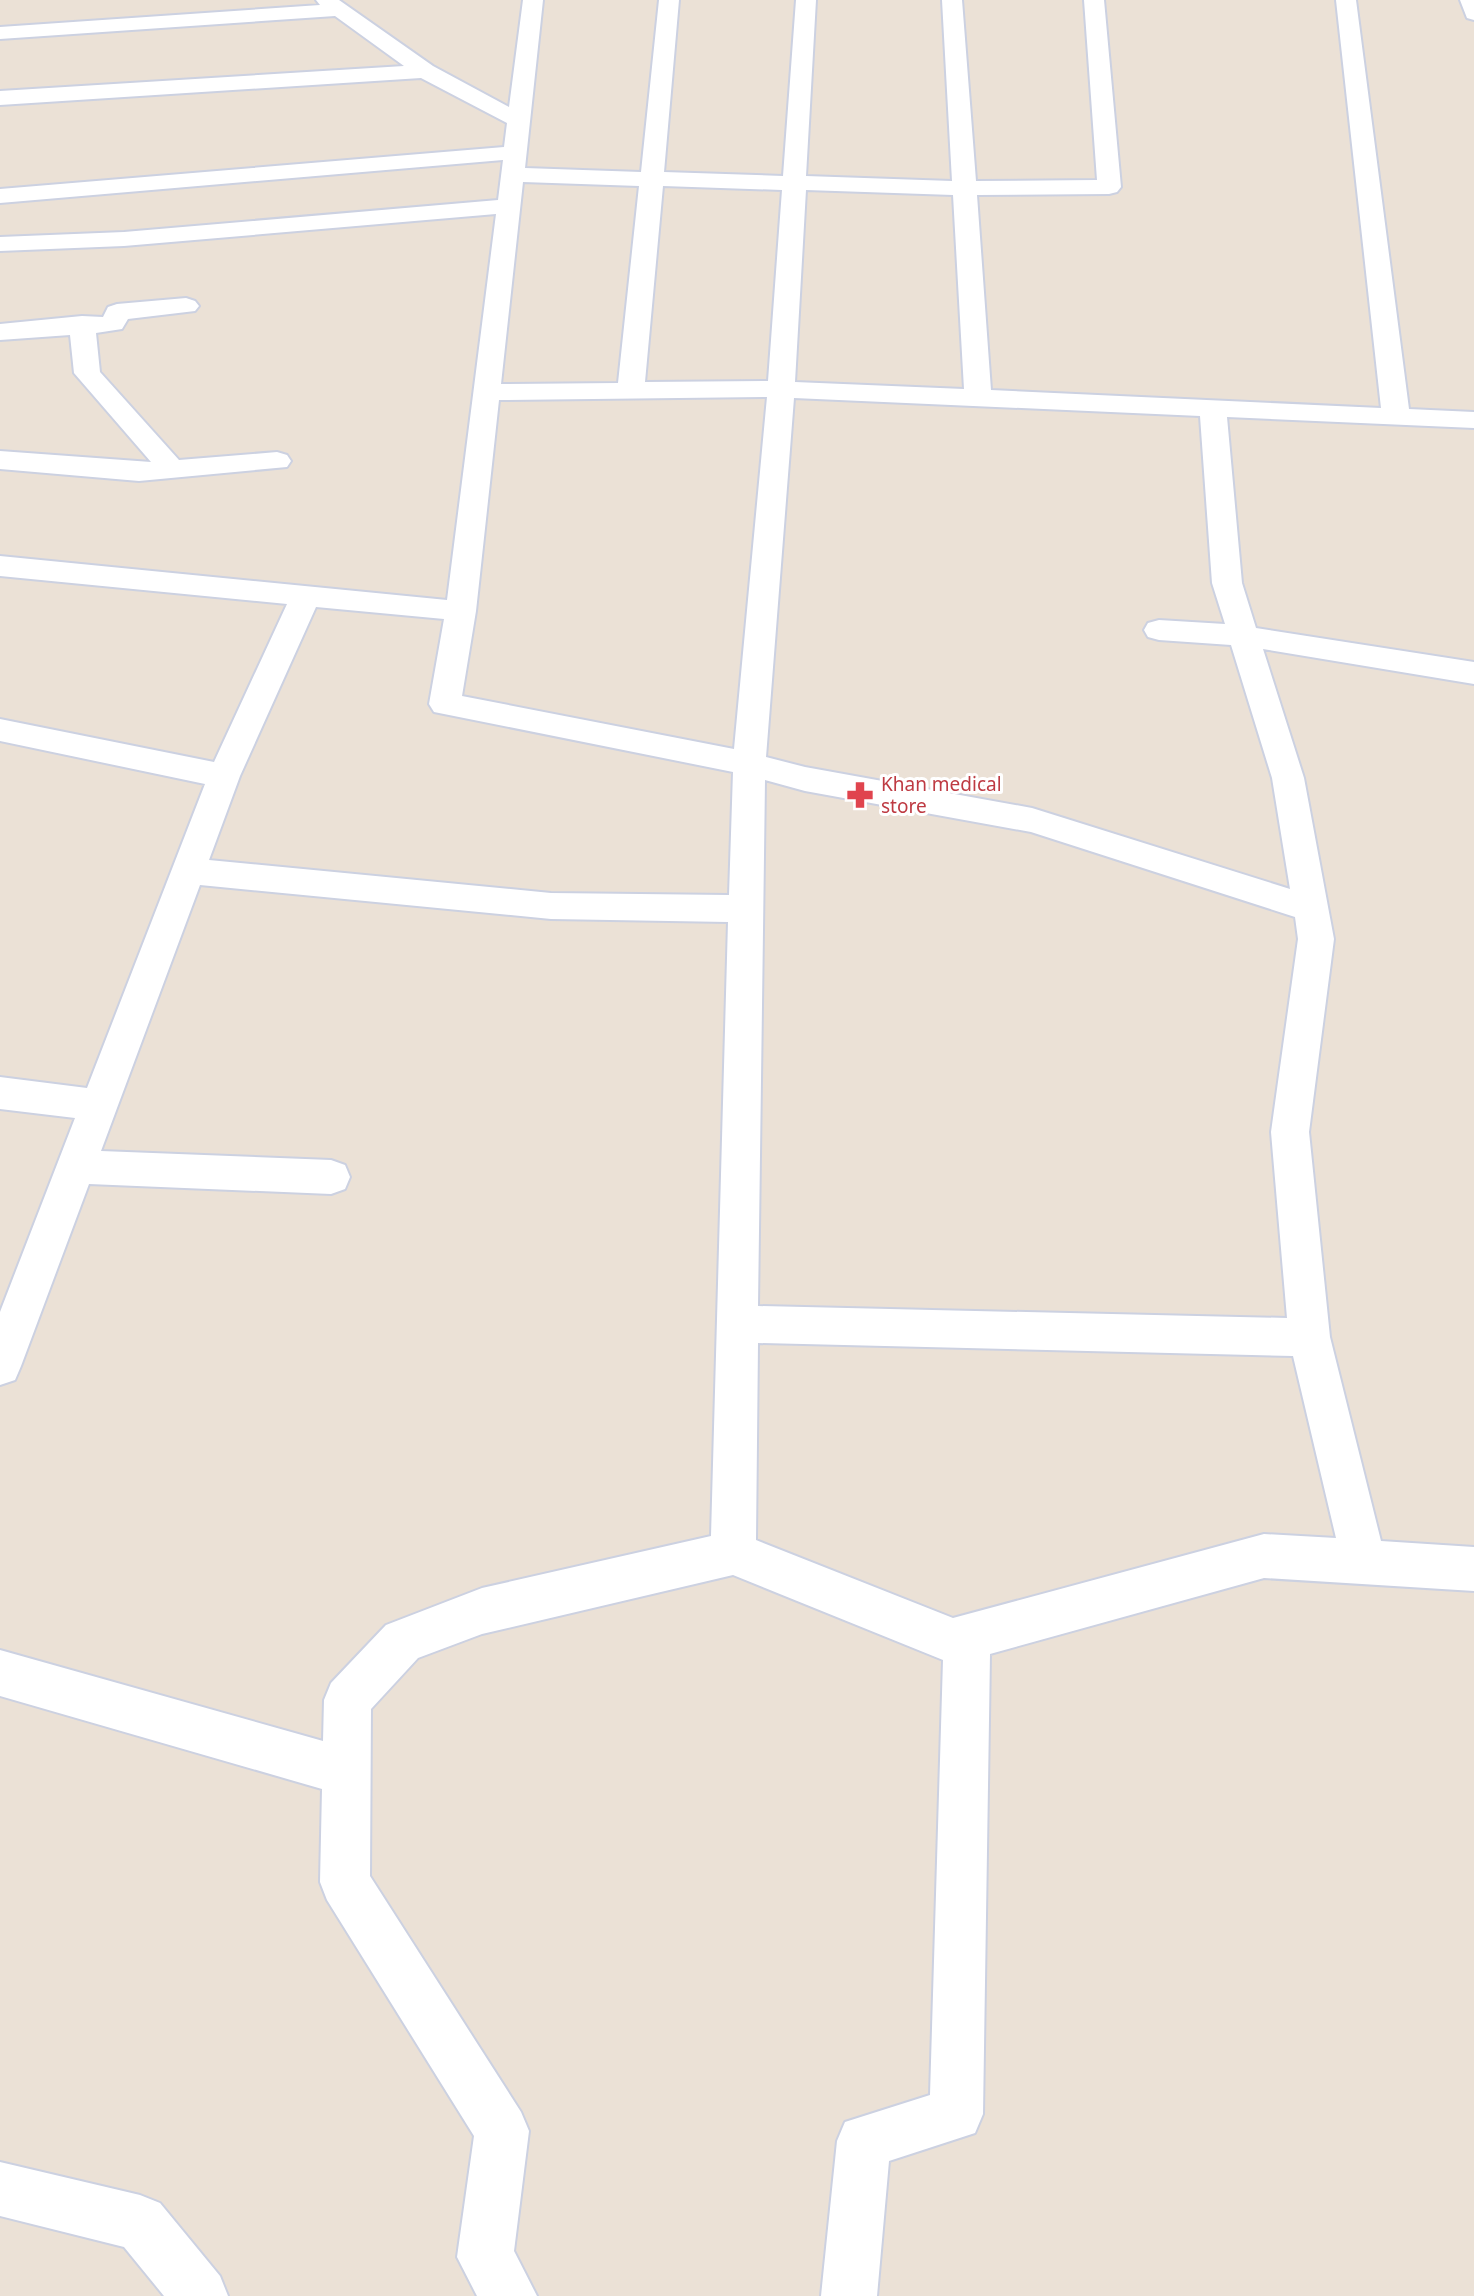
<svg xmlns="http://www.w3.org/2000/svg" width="1474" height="2296" font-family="'Noto Sans',sans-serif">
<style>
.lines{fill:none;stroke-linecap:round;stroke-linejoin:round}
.minor-casing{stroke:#ccd1e1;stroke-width:4}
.minor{fill:#fff;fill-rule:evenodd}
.labels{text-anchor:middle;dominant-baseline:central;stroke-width:6;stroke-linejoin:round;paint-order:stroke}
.health-label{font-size:19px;fill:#be3a42;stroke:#fff;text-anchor:start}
</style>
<rect width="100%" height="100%" fill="#ebe1d6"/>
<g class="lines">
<defs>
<path id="minor" d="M316,0h23l94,66 76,41 14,-107h20l-18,168 116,4 18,-172h20l-15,172 119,4 13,-176h20l-10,176 146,5 -10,-181h20l14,181 121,-1 -13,-180h20l17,187 -4,5 -8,2 -132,1 14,195 390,18 -45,-408h20l53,409 65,3v16l-247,-11 15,166 14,45 218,34v22l-211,-35 41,129 30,161 -25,193 21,205 51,204 93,6v44l-210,-13 -274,76 -7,460 -8,19 -86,28 -12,135h-56l16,-155 8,-19 85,-27 13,-435 -210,-85 -251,59 -64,24 -47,51 -1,167 151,236 8,19 -15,120 23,45h-60l-20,-39 17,-121 -147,-236 -7,-18 2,-93 -322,-93v-46l323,91 1,-41 7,-17 55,-58 96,-37 229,-52 17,-614 -177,-3 -351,-34 -99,266 230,9 14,5 5,12 -5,12 -14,5 -242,-10 -68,182 -6,14 -15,5v-73l75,-194 -75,-9v-32l87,11 118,-304 -205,-43v-22l214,43 73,-158 -287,-28v-20l447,44 49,-386 -372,32 -124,5v-14l124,-5 374,-32 5,-40 -503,43v-14l504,-42 3,-24 -86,-45 -421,27v-14l404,-25 -69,-50 -335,23v-12l320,-22zM523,182l116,4 -21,197 -117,1zM663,186l119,4 -14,191 -123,1zM806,190l147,5 11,194 -169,-7zM767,397l-33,352 -272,-53 14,-85 23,-211zM794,398l406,18 12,167 13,41 -66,-4 -11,3 -4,7 4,7 11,3 72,5 41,133 18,111 -258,-81 -227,-41 -39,-10zM316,607l128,12 -15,85 5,8 299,60 -4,123 -178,-2 -342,-33 31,-84zM765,780l40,11 226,41 264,85 3,22 -27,193 16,186 -529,-12zM758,1343l535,13 43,182 -72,-4 -311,84 -197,-78z
M1460,0h14v20l-7,-2z
M186,298l9,3 4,5 -4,5 -67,8 -6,10 -26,4 4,39 79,88 98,-8 10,3 4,6 -4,6 -148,14 -139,-12v-18l151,11 -77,-89 -4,-38 -70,5v-16l82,-8 21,1 5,-10 9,-3z
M0,2162l140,33 20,8 60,73 8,20h-64l-40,-49 -124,-31z"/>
</defs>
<use href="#minor" class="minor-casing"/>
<use href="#minor" class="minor"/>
</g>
<defs>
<symbol id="pharmacy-bare" viewBox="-9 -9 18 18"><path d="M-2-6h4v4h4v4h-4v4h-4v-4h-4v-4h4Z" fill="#e0444e" stroke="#fff" stroke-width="2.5" paint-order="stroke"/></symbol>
</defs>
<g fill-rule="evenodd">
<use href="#pharmacy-bare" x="841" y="776" width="38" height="38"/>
</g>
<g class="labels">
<g class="health-label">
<text x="881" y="784">Khan medical<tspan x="881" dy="22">store</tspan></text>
</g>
</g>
</svg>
